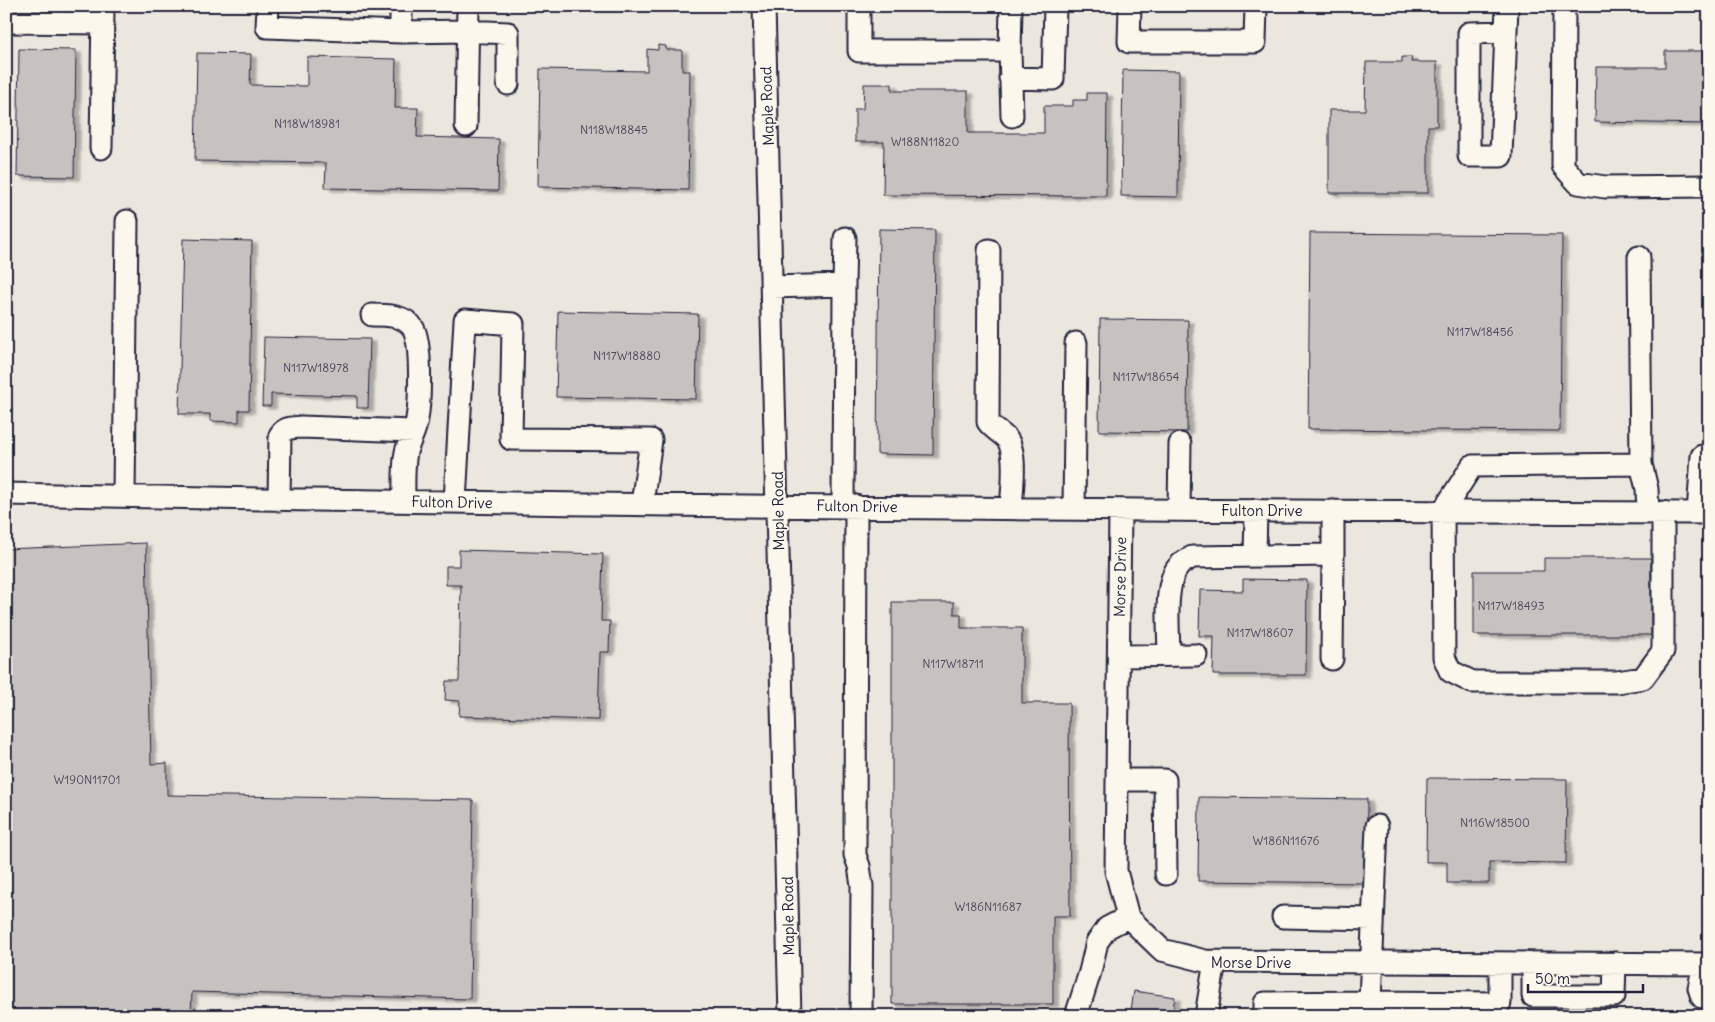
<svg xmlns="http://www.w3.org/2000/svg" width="1715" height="1022" font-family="Delius,sans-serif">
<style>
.built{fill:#ebe7df}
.building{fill:#c6c2c0;stroke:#22223b;filter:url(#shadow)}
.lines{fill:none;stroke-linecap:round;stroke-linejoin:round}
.minor-casing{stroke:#22223b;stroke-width:25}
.minor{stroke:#fbf7ec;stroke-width:21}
.labels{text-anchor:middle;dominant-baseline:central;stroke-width:4;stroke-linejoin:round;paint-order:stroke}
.number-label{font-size:12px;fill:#4b4a5c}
.street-label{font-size:15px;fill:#22223b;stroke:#fbf7ec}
</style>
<defs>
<filter id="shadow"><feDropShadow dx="5.5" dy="3" stdDeviation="1" flood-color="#0004"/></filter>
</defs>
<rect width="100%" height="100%" fill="#fbf7ec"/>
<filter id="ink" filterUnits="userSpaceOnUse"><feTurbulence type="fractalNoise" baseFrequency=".02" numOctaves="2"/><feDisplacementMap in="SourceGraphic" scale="10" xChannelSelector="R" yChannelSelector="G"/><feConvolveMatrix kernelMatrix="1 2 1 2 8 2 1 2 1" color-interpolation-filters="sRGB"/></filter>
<g filter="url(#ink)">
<path class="built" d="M6,6h1703v1010h-1703z"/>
<path class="building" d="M658,45l8,1v4h16v21h8l-2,119 -150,-3 2,-118 107,2v-22l11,1z
M19,49l57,1 -2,127 -57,-1z
M1665,51h38l-1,16h7v57l-114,-2 1,-55h69z
M197,53l54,1 -1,31 57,1v-29l89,2 -1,49h23l-1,29 82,2 -1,52 -173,-3 1,-25 -131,-2z
M1402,57h10l-1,5h26v64h-9v67h-99v-83h36l1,-48h36z
M1123,70l56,1 -1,126 -57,-1z
M864,84h28v7h76v42h76v-27h29v-6h14v-7h20l-1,103 -223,-1 1,-53h-29v-33h8z
M879,229l56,1 -2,225 -56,-1z
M1310,233l252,2 -2,196 -252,-2z
M183,239l69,2 -3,169h-10v12l-29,-1v-7h-31z
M558,311l140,3 -2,85 -140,-2z
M1100,319l88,1 -1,112 -88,-1z
M264,337l106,2 -2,69h-11v-12l-86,-2v12h-9z
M146,543l5,221 16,-1v32l306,5 -3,199 -278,-7 -1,24h-185v-467z
M459,550l144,4 -2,67h9l-1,31h-9l-2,68 -139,-4 1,-15 -15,-1 1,-19h13l2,-96h-15v-19h13z
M1544,558h107v77h-177v-64h70z
M1243,579l64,1 -1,95h-93l1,-39h-15l1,-46 43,1z
M892,602h62v12h7v14h61v75h47l1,213h-17v88h-161z
M1427,778l140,1 -1,84 -77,-1v21h-42v-21h-21z
M1199,797l168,2 -1,84 -168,-2z
M1134,991l41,6 -3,19h-42z"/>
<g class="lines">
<defs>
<path id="minor" d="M268,6l-1,21 134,5 66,-1 41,2v51
M401,6v26
M764,6l26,1010
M859,6v45h151l2,65
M1130,6l-1,36h126l1,-36
M1564,6l-1,160 15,17 27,4 104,-1
M6,22l97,1
M1506,32l-37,1v123h32l6,-150
M1010,53l1,-47
M1010,78l43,1 2,-73
M466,126l2,-120
M101,148l2,-142
M989,250l-1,172c5,7 12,10 18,16 12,13 6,53 5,70
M1639,257l2,207
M844,285l1,-47
M772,287l72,-2 -1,221
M372,315c14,0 33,0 41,13 9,14 7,74 4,91 -1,11 -8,22 -11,33 -3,16 -2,33 -2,49
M6,494c568,12 1135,17 1703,19
M124,496l3,-275
M279,500l1,-65c5,-8 12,-7 21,-8l112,4
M455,502l10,-182 48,4 -2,115 140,1 -9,64
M856,506l-1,349 4,11 3,20 -1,130
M1074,509l2,-166
M1120,510l-4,361 12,46 34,33 43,11 504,3
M1179,510l1,-66
M1333,511v44
M1648,512l-1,-23 -6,-25 -169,2 -29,45 1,146 6,14 22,11h145l26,-4 20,-27v-139
M1698,513l4,-57h7
M1255,556l1,-46
M1169,655c0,-23 -6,-72 10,-89 3,-4 9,-6 13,-9l141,-2 -1,104
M1119,656l77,-1
M1117,780h48l1,94
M1283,917l90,2
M1533,963v33h81l1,-33
M1704,964l-5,24 3,9h7
M1370,1002l7,-176
M1076,1016l14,-44 7,-30 10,-14 21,-11
M1206,1016l9,-55
M1265,1016v-13l105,-1 130,1v-40"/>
</defs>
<use href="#minor" class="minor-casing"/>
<use href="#minor" class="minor"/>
</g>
</g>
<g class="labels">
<g class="number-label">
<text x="307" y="123">N118W18981</text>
<text x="614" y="129">N118W18845</text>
<text x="925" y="141">W188N11820</text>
<text x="1480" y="331">N117W18456</text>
<text x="627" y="355">N117W18880</text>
<text x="316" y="367">N117W18978</text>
<text x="1146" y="376">N117W18654</text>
<text x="1511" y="605">N117W18493</text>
<text x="1260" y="632">N117W18607</text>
<text x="953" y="663">N117W18711</text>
<text x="87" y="779">W190N11701</text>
<text x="1495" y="822">N116W18500</text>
<text x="1286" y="840">W186N11676</text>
<text x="988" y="906">W186N11687</text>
</g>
<g class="street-label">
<text transform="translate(767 106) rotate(-92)">Maple Road</text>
<text transform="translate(452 502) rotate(1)">Fulton Drive</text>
<text transform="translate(857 506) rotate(1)">Fulton Drive</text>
<text x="1262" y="510">Fulton Drive</text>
<text transform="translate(778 511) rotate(-91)">Maple Road</text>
<text transform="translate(1120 577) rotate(-89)">Morse Drive</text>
<text transform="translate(788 916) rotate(-91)">Maple Road</text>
<text x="1251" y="962">Morse Drive</text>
</g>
</g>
<rect width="1715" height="1022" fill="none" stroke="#fbf7ec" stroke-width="25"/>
<rect x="12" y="12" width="1690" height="997" fill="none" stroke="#22223b" stroke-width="2" filter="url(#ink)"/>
<path d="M1528 984v8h115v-8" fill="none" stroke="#22223b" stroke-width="2.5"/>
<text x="1535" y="984" font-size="15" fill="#22223b" stroke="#fbf7ec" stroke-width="4" paint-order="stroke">50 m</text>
</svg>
